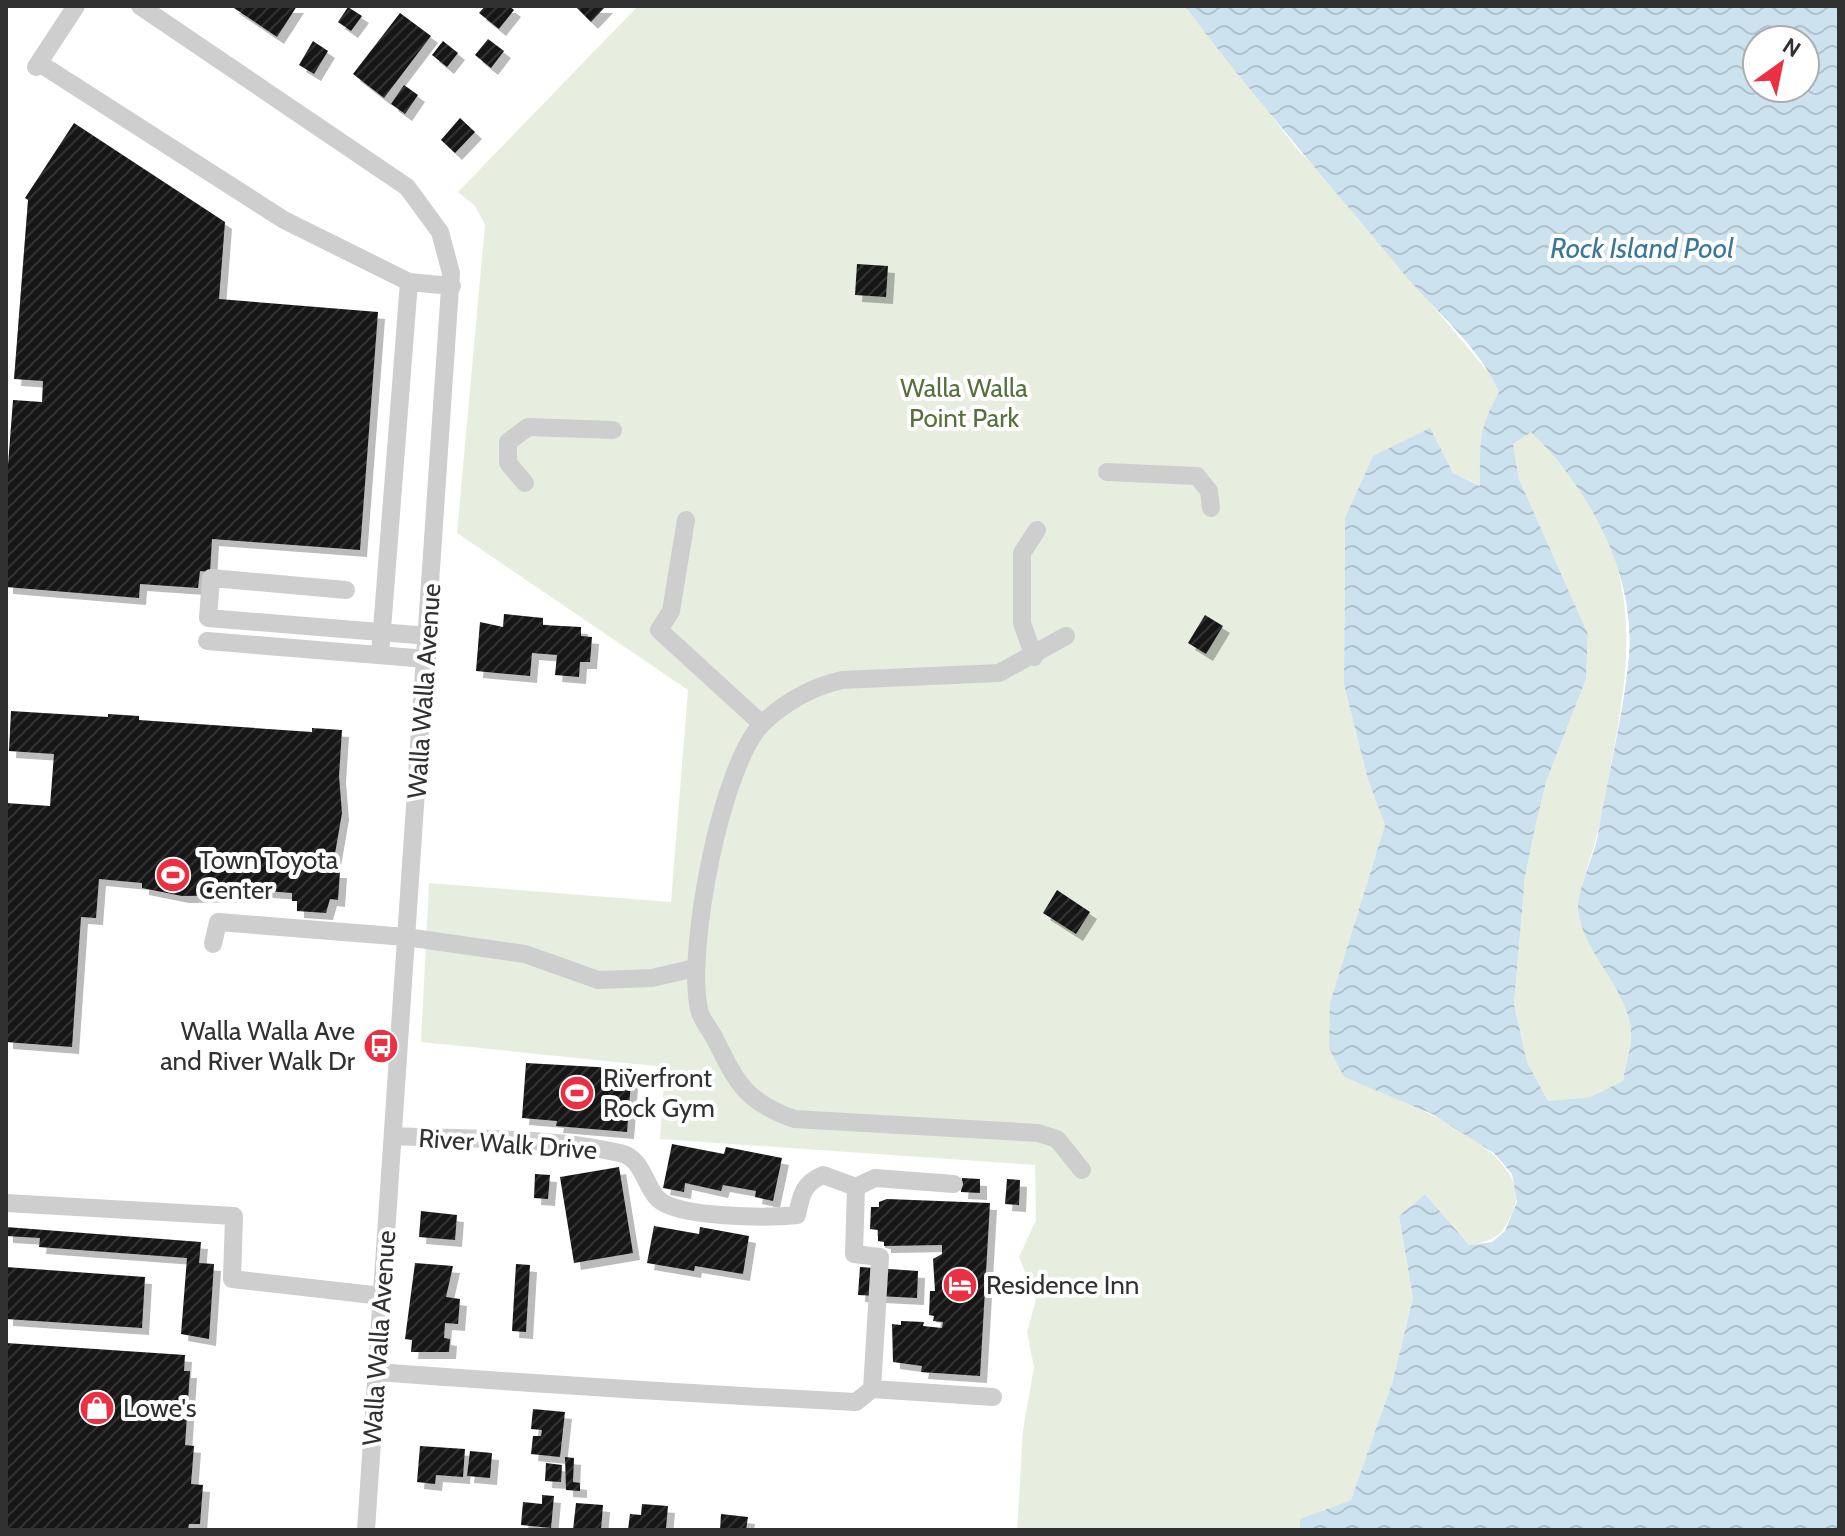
<svg xmlns="http://www.w3.org/2000/svg" width="1845" height="1536" font-family="Cabin,sans-serif">
<style>
.park{fill:#e8eedf}
.water{fill:url(#water-waves);fill-rule:evenodd}
.building{fill:url(#building-hatch);filter:url(#shadow)}
.lines{fill:none;stroke-linecap:round;stroke-linejoin:round}
.minor{stroke:#cecece;stroke-width:18}
.labels{text-anchor:middle;dominant-baseline:central;stroke-width:8;stroke-linejoin:round;paint-order:stroke}
.park-label{font-size:26px;fill:#56703c;stroke:#fff}
.street-label{font-size:26px;fill:#313131;stroke:#fff}
.poi-label{font-size:26px;fill:#313131;stroke:#fff;text-anchor:start}
.water-label{font-size:28px;font-style:italic;fill:#3b7798;stroke:#fff}
</style>
<defs>
<pattern id="water-waves" width="16" height="10" patternUnits="userSpaceOnUse" patternTransform="scale(2)"><rect width="16" height="10" fill="#cce2ee"/><path d="M0 5q4-4 8 0t8 0" fill="none" stroke="#b0c2cd"/></pattern>
<pattern id="building-hatch" width="6" height="6" patternUnits="userSpaceOnUse" patternTransform="scale(2)"><rect width="6" height="6" fill="#181818"/><path d="M-1 1l2-2M0 6l6-6M5 7l2-2" fill="none" stroke="#313131"/></pattern>
<filter id="shadow"><feDropShadow dx="7" dy="7" stdDeviation="0" flood-color="#0004"/></filter>
</defs>
<rect width="100%" height="100%" fill="#fff"/>
<path class="park" d="M638,6h547l113,144 33,33 162,195 6,14c-19,32 -20,58 -18,94l-28,-13 -23,-44 -85,89 -1,167 24,95 17,45 -55,177 14,75c42,18 196,71 169,134 -10,24 -18,30 -44,34l-44,-51 -26,22 14,82 -21,85 -41,117 -50,19 -1,11h-283l6,-100 11,-63 -7,-35 9,-32 -17,-43 17,-37 -1,-55 -375,-26 5,-72 -244,-25 8,-159 242,19 17,-212 -231,-157 28,-309 -11,-19 -16,-13z
M1532,431c29,35 64,72 79,115 33,94 5,183 -11,276 -3,20 -24,75 -22,89 6,44 51,76 53,122 1,15 -6,33 -8,48l-33,16 -42,4 -21,-39 -13,-58 11,-127 10,-49 11,-46 40,-103 2,-45 -69,-155 -6,-35z"/>
<path class="water" d="M1185,6h654v1524h-539v-11l51,-19 41,-117 21,-85 -14,-82 26,-22 44,51 23,-3 13,-11 12,-29 -5,-28 -18,-21 -62,-39 -88,-37 -15,-29 1,-46 55,-177 -17,-45 -24,-95 1,-167 28,-62 57,-28 23,45 27,13c0,-40 -2,-58 19,-94 -20,-46 -63,-80 -95,-118 -73,-89 -150,-175 -219,-268zM1757,40h48v48h-48zM1531,432c60,59 108,146 97,234 -6,56 -21,112 -30,168 -3,20 -22,59 -20,76 5,45 50,76 53,123 1,14 -6,33 -8,48l-33,16 -42,4 -21,-39 -13,-58 11,-127 10,-49 11,-46 40,-103 2,-45 -69,-155 -6,-35z"/>
<path class="building" d="M231,6h66l-20,31z
M485,6h24l5,4 -15,19 -20,-16z
M575,6h31l-15,16z
M348,7l14,9 -11,15 -13,-9z
M400,13l31,23 -47,62 -31,-24z
M488,39l16,12 -13,17 -16,-13z
M313,41l15,10 -14,23 -15,-9z
M443,41l15,12 -11,14 -15,-12z
M404,85l14,10 -13,19 -14,-10z
M460,118l15,14 -20,21 -14,-13z
M74,123l151,99 -6,77 159,13 -18,238 -148,-11 -2,33 -10,-1 -2,17 -58,-4 -1,14 -133,-11v-96l7,-91 29,2 1,-21 -29,-2 14,-179 -3,-2z
M857,264l31,2 -2,31 -31,-2z
M504,614l39,4v7l38,2v9l11,1 -2,25h-10l-1,15 -24,-2 2,-20 -25,-2 -2,23 -54,-5 4,-49 23,5z
M1205,615l18,11 -17,28 -18,-11z
M11,711l97,6v-3l31,2v4l173,12v-4l30,2 -3,46 3,37 -10,58h8l-2,29 -8,-1 -4,14 -29,-2v-10h-5v-8l-39,-3v5l-71,1 -40,-8v-5l-43,-4 -3,39 -15,-1 -9,130 -66,-5v-239l44,3 4,-52 -45,-3z
M1057,890l33,22 -14,22 -33,-21z
M526,1063l106,6 -5,63 -71,-6 1,-5 -35,-3z
M672,1144l52,10 2,-7 56,11 -9,43 -18,-4 1,-6 -33,-6 -2,6 -36,-8 -1,9 -21,-4z
M619,1167l14,86 -59,10 -14,-86z
M535,1174l15,1 -2,24 -14,-1z
M962,1178l18,1v14l-19,-1z
M1007,1179l13,1 -1,25 -14,-1z
M887,1199l103,4 -10,173 -59,-4 1,-6 -29,-4 -1,-38 9,1v-4l23,1 -1,4 19,2 1,-6 -10,-1 1,-5 -5,-1 1,-24h5l-2,-32 9,-5v-9l-58,1v-4l-6,-1v-11l-8,-1 1,-22h8v-5z
M421,1211l36,4 -2,25 -36,-3z
M654,1226l45,8 1,-7 49,9 -6,38 -48,-8 -1,5 -47,-8z
M6,1227l195,15 -2,21 15,1 -5,75 -28,-5 6,-76 -148,-11 1,-9 -34,-2z
M415,1263l38,3 -7,31 14,2 -2,25 -13,-1 -1,15 6,1 -1,13h-38l1,-12 -7,-1z
M516,1264l14,1 -4,67 -14,-1z
M6,1267l139,10 -3,51 -136,-9z
M860,1267l58,4 -1,27 -59,-3z
M6,1343l179,12 -1,16h6l-5,74 9,1 -3,38 12,1 -3,39h-11l-1,6h-182z
M533,1409l32,3 -5,45 -29,-3 2,-18h8l1,-6 -11,-1z
M420,1446l45,3 -2,28 -27,-2 -1,9 -18,-2z
M470,1451l22,2 -2,25 -23,-2z
M565,1457l9,1 -1,24 7,1v8l-14,-1z
M546,1463l16,2 -1,17 -16,-1z
M542,1495l12,1 -3,32 -30,-3 2,-23 19,2z
M576,1503l27,2 -2,25h-28z
M642,1504l26,2 -2,22 -38,2 2,-16 11,1z
M721,1514l27,3 -2,13h-26z"/>
<g class="lines">
<path class="minor" d="M140,6l267,181 33,45 11,41 -85,1257
M39,63l245,157 125,62 43,4
M36,67l40,-61
M1107,472l90,4 12,15 2,17
M525,483l-17,-20v-21l20,-15 85,3
M686,520l-15,91 -12,19 103,94
M346,590l-135,-12 -3,40 221,18
M1066,636l-67,37 -157,7c-30,7 -57,22 -79,43 -42,41 -77,229 -64,286 2,11 12,21 17,32 21,42 30,61 78,78l244,14 19,6 25,31
M207,641l220,18
M380,655l29,-373
M1034,657l-12,-34v-70l15,-23
M213,944l5,-22 188,15 119,17 73,26 54,-2 43,-10
M393,1136c74,4 155,0 227,17 23,5 24,32 38,46 20,19 110,19 139,16 4,-19 6,-32 26,-40l33,12 -2,67 26,3 -8,132
M856,1187l19,-9 79,6
M6,1203l228,13 -2,63 150,17
M377,1372c160,12 319,22 479,30l16,-13 121,8"/>
</g>
<defs>
<symbol id="stadium-disc" viewBox="-11 -11 22 22"><circle r="9.5" fill="#ec3044" stroke="#fff"/><path d="M0-5a6.5 5 0 1 0 0 10a6.5 5 0 1 0 0-10ZM-3.5-1.8h7v3.6h-7Z" fill="#fff"/></symbol>
<symbol id="bus-disc" viewBox="-11 -11 22 22"><circle r="9.5" fill="#ec3044" stroke="#fff"/><path d="M-5-6H5V4H4V6H2V4H-2V6H-4V4H-5ZM-3.5-4V0h7V-4ZM-3.5 1.2v1.5H-2V1.2ZM2 1.2v1.5H3.5V1.2Z" fill="#fff"/></symbol>
<symbol id="hotel-disc" viewBox="-11 -11 22 22"><circle r="9.5" fill="#ec3044" stroke="#fff"/><path d="M-6-4.5h1.5V1H6V5H4.5V3h-9V5H-6ZM-4 0a1.8 1.8 0 1 1 3.6 0ZM.5 0V-2.5h3Q6-2.5 6 0Z" fill="#fff"/></symbol>
<symbol id="shop-disc" viewBox="-11 -11 22 22"><circle r="9.5" fill="#ec3044" stroke="#fff"/><path d="M-5-2.5h2.3a2.7 3.5 0 0 1 5.4 0H5L5.5 6h-11ZM-1.5-2.5h3a1.5 2.3 0 0 0-3 0Z" fill="#fff"/></symbol>
</defs>
<g fill-rule="evenodd">
<use href="#stadium-disc" x="153" y="855" width="40" height="40"/>
<use href="#bus-disc" x="361" y="1026" width="40" height="40"/>
<use href="#stadium-disc" x="557" y="1073" width="40" height="40"/>
<use href="#hotel-disc" x="940" y="1265" width="40" height="40"/>
<use href="#shop-disc" x="77" y="1388" width="40" height="40"/>
</g>
<g class="labels">
<g class="park-label">
<text x="964" y="388">Walla Walla<tspan x="964" dy="30">Point Park</tspan></text>
</g>
<g class="street-label">
<text transform="translate(424 691) rotate(-86)">Walla Walla Avenue</text>
<text transform="translate(508 1144) rotate(4)">River Walk Drive</text>
<text transform="translate(379 1338) rotate(-86)">Walla Walla Avenue</text>
</g>
<g class="poi-label">
<text x="199" y="860">Town Toyota<tspan x="199" dy="30">Center</tspan></text>
<text x="355" y="1031" text-anchor="end">Walla Walla Ave<tspan x="355" dy="30">and River Walk Dr</tspan></text>
<text x="603" y="1078">Riverfront<tspan x="603" dy="30">Rock Gym</tspan></text>
<text x="986" y="1285">Residence Inn</text>
<text x="123" y="1408">Lowe's</text>
</g>
<g class="water-label">
<text x="1642" y="248">Rock Island Pool</text>
</g>
</g>
<rect width="1845" height="1536" fill="none" stroke="#313131" stroke-width="16"/>
<g transform="translate(1781 64) rotate(33)"><circle r="38" fill="#ffffff" stroke="#adadad" stroke-width="2"/>
<path d="M0-6L14 30L0 20L-14 30Z" fill="#ec3044"/>
<text y="-12" font-size="22" font-weight="bold" text-anchor="middle" fill="#313131">N</text>
</g>
</svg>
